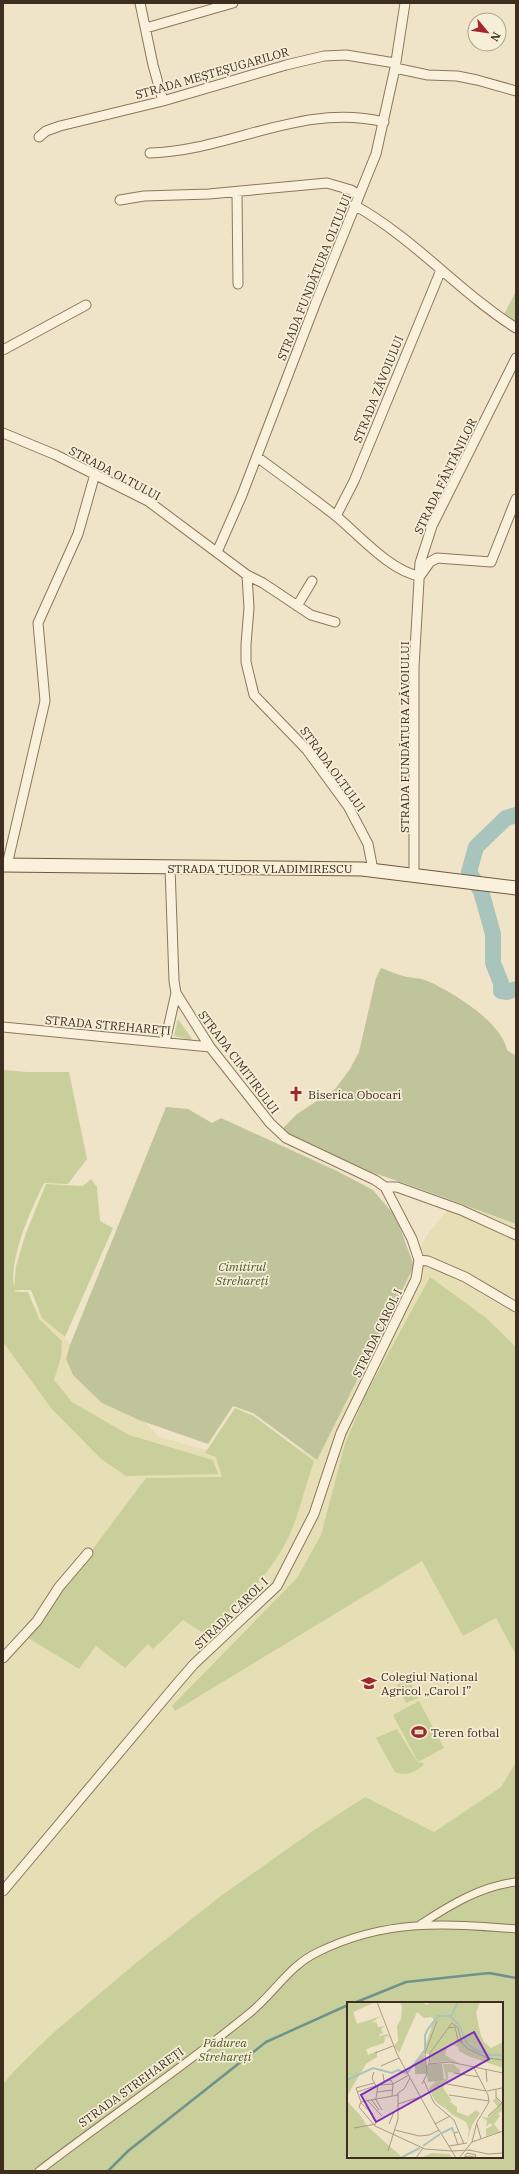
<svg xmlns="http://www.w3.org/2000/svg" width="519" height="2174" font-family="'IBM Plex Serif',serif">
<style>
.farmland{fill:#e6deb5}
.green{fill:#c9cf9b;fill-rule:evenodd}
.cemetery{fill:#bfc49a}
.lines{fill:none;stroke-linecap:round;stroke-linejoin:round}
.stream{stroke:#6f938a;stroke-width:2.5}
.river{stroke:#a9c4bc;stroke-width:16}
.pedestrian-casing{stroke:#8d765c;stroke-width:9}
.minor-casing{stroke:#8d765c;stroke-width:11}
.secondary-casing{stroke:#6f573f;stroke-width:15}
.pedestrian{stroke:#faf1dc;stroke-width:7}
.minor{stroke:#faf1dc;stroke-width:9}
.secondary{stroke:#faf1dc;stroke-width:13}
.labels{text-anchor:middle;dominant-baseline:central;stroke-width:3.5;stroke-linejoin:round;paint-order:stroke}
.street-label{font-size:12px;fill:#3d2e20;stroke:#f7eed8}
.poi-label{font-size:12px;fill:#3d2e20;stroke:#f7eed8;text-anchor:start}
.park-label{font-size:12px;font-style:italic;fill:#4d5a26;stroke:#f7eed8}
.inset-river{fill:none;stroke:#a9c4bc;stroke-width:2}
.inset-road{fill:none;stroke:#a89b85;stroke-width:1}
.view{fill:#7b2cbf;fill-opacity:0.15;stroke:#7b2cbf;stroke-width:2}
.inset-edge{fill:none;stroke:#3d2e20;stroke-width:2}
</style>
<rect width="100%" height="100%" fill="#f0e4c8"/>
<path class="farmland" d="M516,1129v633l-15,25 -67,45 -69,-35 -48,31 -95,67 -85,67 -84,71 -38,37 -12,14v-810l156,163 132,36 138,-241z"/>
<path class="green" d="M515,293h1v30l-13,-7z
M178,1019l14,20 -1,1 -17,-4z
M3,1070l25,2h41l18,87 -19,25 -24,-1c-13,27 -35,74 -30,105l2,-22 10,-33 20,-49 37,2 8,-7 6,8 3,34 13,7 -48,109 -23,-19 -11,-28h-16v2h13l11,27 23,22 -1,16 -7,23 18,22 57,33 84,25 5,14 -92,2 -25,-17 -50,-51 -48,-66z
M430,1277l55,40 31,30v308l-20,-37 -33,18 -41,-75 -247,150 -3,-5 125,-128 24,-43 24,-91 20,-48z
M235,1408l19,8 60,45c-8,23 -13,46 -22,68 -17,42 -53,76 -87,105l-22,-14 -30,29 -5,-5 -23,24 -29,-22 -17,23 -52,-32 119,-159 76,-1 -6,-20 -11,-4z
M409,1679l9,19 -12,5 -9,-18z
M419,1701l25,47 -26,14 -25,-47z
M397,1729l21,34 4,-1 2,3c-9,7 -18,12 -29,7l-19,-34z
M516,1762v409h-513v-87l12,-14 38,-37 84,-71 85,-67 95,-67 48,-31 69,35 67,-45zM348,2003h154v154h-154z"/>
<path class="cemetery" d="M381,968c9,3 17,7 26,9 6,1 13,1 18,3 25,10 77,42 82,70l9,6v168l-95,-35 -91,-31 -51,-26 18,-18 38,-25 15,-20 9,-17 17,-74z
M166,1107l22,2 24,14 9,-5 118,54 34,18 23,27 18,49 -97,194 -64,-47 -20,-7 -25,38 -69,-24 -37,-17 -29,-28 -7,-16 4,-14z"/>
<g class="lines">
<path class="stream" d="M354,2003l52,-21 83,-9 27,5
M108,2171l20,-20 138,-109 82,-37"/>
<path class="river" d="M516,815l-10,3 -30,29 -7,25 12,19 12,43v29l8,20v8l6,1 9,-3"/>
<defs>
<path id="pedestrian" d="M421,1924c29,-19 60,-38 95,-42
M39,2171c70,-54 144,-103 212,-159 24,-20 39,-47 67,-60 67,-33 127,-29 198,-23"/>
<path id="minor" d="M140,3l13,62 10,36
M146,28l87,-25
M395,68l33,7 29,1 20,4 39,11
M39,137l7,-6 14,-5 103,-25 123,-36 38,-9 22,-1 49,8
M150,153c80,-2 152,-51 234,-31
M237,192l1,92
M120,200l24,-4 65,-2 118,-11 24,7 8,5
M354,205c60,33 105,87 162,123
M3,350l83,-45
M3,433l53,22 92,46 99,74 2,33 -3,36v18l8,33 53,55 41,56 20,38 5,26
M257,457c26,19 53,39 79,59 22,18 55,56 84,60
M336,516l18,-35 87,-211
M217,552l25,-57 74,-193 60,-148 19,-86 10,-65
M247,575l16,8 48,32 24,7
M420,576l10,-14 7,-4 54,4 25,-63
M297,606l15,-25
M7,865l38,-164 -7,-78 40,-89 17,-60
M414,874v-207l6,-104 12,-37 84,-168
M3,1027l207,20
M165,1042l11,-49
M385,1187h12l64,23 55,25
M419,1260l9,1 37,16 51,30
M3,1658l34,-37 22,-34 29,-34
M3,1891l172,-205 19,-22 83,-78 37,-72 27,-81 75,-154 3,-19 -7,-21 -27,-52 -10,-7 -89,-42 -16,-15 -60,-76 -34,-54 -2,-12 -4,-114"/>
<path id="secondary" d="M3,865l359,4 154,19"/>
</defs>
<use href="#pedestrian" class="pedestrian-casing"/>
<use href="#minor" class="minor-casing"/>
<use href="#secondary" class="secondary-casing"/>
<use href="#pedestrian" class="pedestrian"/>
<use href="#minor" class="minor"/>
<use href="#secondary" class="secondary"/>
</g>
<defs>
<symbol id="church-bare" viewBox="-9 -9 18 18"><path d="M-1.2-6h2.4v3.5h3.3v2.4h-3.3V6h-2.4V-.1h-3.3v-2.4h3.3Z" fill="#9e2a2b" stroke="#f7eed8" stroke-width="2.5" paint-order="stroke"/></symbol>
<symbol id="school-bare" viewBox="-9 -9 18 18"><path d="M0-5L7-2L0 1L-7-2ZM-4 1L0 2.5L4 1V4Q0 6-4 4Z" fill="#9e2a2b" stroke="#f7eed8" stroke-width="2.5" paint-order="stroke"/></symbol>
<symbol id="stadium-bare" viewBox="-9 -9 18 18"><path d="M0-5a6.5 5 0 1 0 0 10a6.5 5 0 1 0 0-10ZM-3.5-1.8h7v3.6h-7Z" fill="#9e2a2b" stroke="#f7eed8" stroke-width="2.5" paint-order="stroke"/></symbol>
</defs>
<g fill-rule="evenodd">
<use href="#church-bare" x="285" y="1083" width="22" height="22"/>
<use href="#school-bare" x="358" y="1672" width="22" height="22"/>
<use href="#stadium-bare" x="408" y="1721" width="22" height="22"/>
</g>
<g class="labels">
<g class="street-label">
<text transform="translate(212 73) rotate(-16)">STRADA MEȘTEȘUGARILOR</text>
<text transform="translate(314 277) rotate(-68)">STRADA FUNDĂTURA OLTULUI</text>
<text transform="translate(378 389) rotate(-68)">STRADA ZĂVOIULUI</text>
<text transform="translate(115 473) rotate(28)">STRADA OLTULUI</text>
<text transform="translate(445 476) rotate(-64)">STRADA FÂNTÂNILOR</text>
<text transform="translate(404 737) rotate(-90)">STRADA FUNDĂTURA ZĂVOIULUI</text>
<text transform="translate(333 769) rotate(54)">STRADA OLTULUI</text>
<text x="260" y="868">STRADA TUDOR VLADIMIRESCU</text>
<text transform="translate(108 1025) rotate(5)">STRADA STREHAREȚI</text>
<text transform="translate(239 1062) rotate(53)">STRADA CIMITIRULUI</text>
<text transform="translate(377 1333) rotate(-64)">STRADA CAROL I</text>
<text transform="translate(231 1613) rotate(-44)">STRADA CAROL I</text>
<text transform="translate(131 2087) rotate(-36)">STRADA STREHAREȚI</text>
</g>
<g class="poi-label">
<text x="308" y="1094">Biserica Obocari</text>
<text x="381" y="1676">Colegiul Național<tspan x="381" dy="14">Agricol „Carol I”</tspan></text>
<text x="431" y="1732">Teren fotbal</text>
</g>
<g class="park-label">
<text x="242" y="1266">Cimitirul<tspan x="242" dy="14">Strehareți</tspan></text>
<text x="225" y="2042">Pădurea<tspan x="225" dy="14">Strehareți</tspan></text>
</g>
</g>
<g transform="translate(347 2002)">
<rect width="156" height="156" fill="#f0e4c8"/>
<path d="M0,0h29l-23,10 4,12 24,-8 -10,7 5,-1 2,5 7,-1 -4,3 2,4 -4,2 1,4v-3l8,-2 1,4 -2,-2 -3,1 5,3 -4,-2 -1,5 -18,6 2,6 9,-4v6l-11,7 -19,32zM53,0h22l5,3 4,-3h49l-4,11 5,23 3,6 7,6 12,-6v26l-35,-12 -9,-5 -1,-4 -4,-2h-6l-3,10 15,9 -11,-3 -19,2 1,-8 -8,-2 11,-34 -3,-2 -7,1 -7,-6 -18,41 -5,-7 4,-5 -1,-15 4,-7 1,-12zM96,62h10l7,6v4l-12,-2v7l-5,9 9,13h-3l8,6v5l11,4 8,-6 4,3 -8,12 -5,17 2,-12 -3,-8 -13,-7 -8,-7 1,-3 -2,3 -9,-7 -6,-13 7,-7 10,-2zM149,95l7,8v6l-5,2 2,3 -6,8 6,8 -14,4v-7l7,-4 -3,-2 -4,4 1,-6 -6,-5 6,2 11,-11 -5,-6zM0,99l13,14 7,11 36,32h-52l-4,-6zM85,151l18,1 1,1 -1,3h-30z" fill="#c9cf9b"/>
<path d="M77,52l3,14 3,-4h12l2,16 -16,2 -1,-8h-12v-12z" fill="#bfc49a"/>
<path class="inset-river" d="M103,14l9,9 8,19 7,5 15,6h14M0,78l26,-12 19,5 6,-3 9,3 18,-23v-15l3,-6 10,-13h13l7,-14M95,131l10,-5 2,5M76,144l17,-12M55,155l18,-9"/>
<path class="inset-road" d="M30,0l20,52 40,73 15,24 18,-1M101,26l7,-1 3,13 5,4M28,51l18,-7M82,62l1,-11 22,-30 6,5 4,15 6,6 20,9 15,2M34,64l18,-8M79,66l3,-4 21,-2 53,11M139,68l1,12M27,70l-2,6 4,8M107,71l25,4M36,72l1,7 7,-1 2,4M77,79l10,22 20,17 10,24M27,81l-18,5 5,14 -2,5 16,19 50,23 27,2 4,7M75,82l5,-10 -2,-21 12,-32M100,82l39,7M149,88v7l7,7M140,89l15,-3M10,90l21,-7 15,-1 16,-9M30,90l16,-2M102,93l40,6M45,94l1,-12M28,96l7,12M29,96l2,-13M24,97l8,11M20,98l15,16M14,100l37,-7M14,101l12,11M51,102l22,-7M141,114l14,-13M42,122l5,-12M88,122l15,-8M130,122l4,15M7,126l22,-4M48,128l24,6 10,-1 10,-5M125,140l5,-20 12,-20 -1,-7 -14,-27M111,143l-4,-12 4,-1M102,144l18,-3M122,148l19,4 15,-1M41,149l10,-32v-26l6,-4 6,-11M118,154l2,-3 9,2 -1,2M117,155l5,-1 10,2M69,156l7,-10M112,156l13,-16 31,-11"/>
<path class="view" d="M127,30l15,27 -113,63 -15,-27z"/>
<rect width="156" height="156" class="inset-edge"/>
</g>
<rect width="519" height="2174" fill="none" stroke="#3d2e20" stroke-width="8"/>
<g transform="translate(487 32) rotate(119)"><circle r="19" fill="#f7eed8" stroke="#ada18e"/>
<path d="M0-3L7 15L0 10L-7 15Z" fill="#9e2a2b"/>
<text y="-6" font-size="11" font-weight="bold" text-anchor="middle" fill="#3d2e20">N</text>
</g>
</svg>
